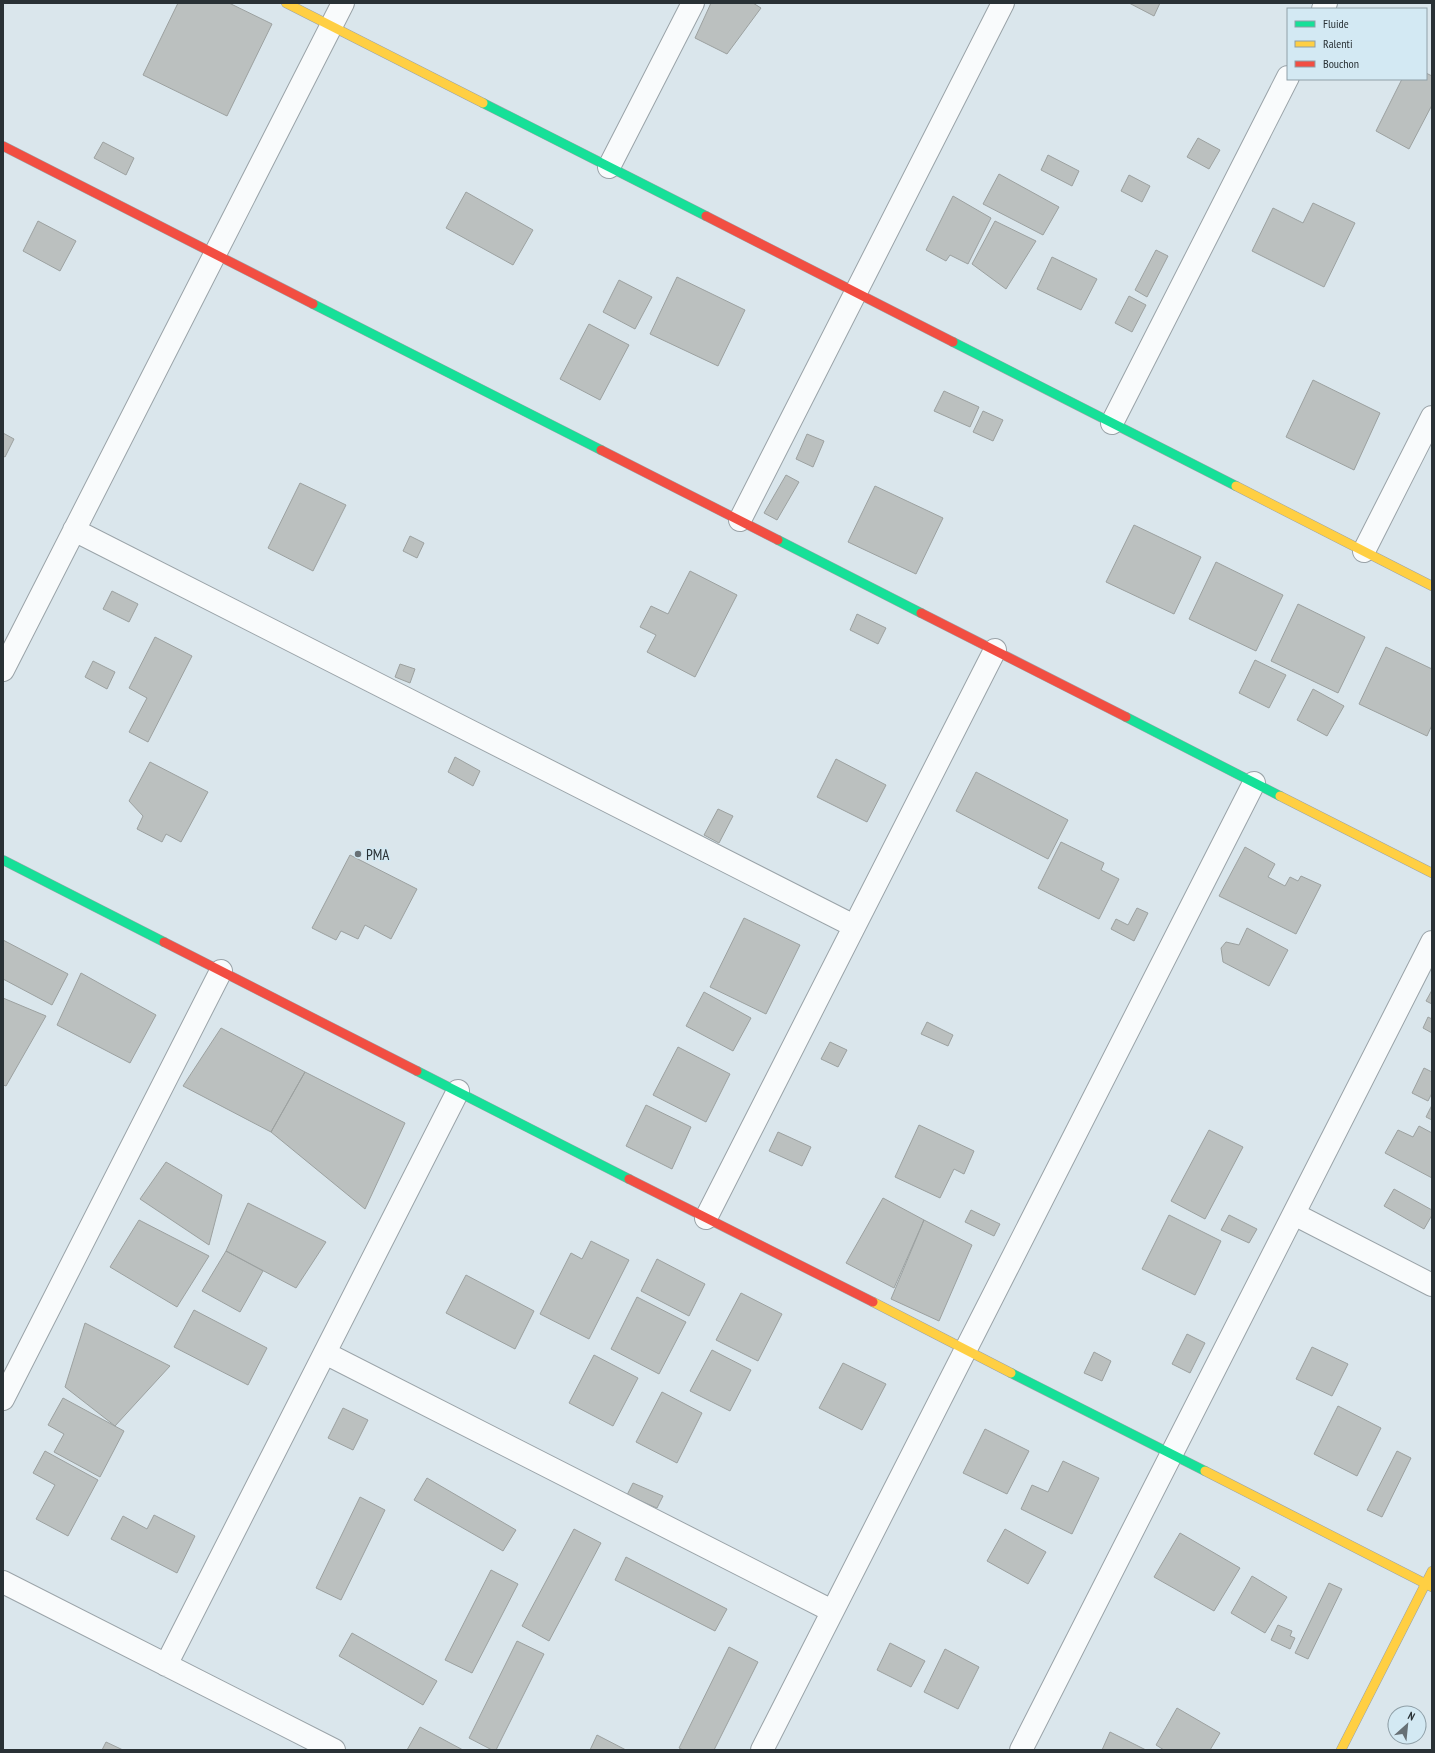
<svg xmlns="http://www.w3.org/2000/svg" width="1435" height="1753" font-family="'PT Sans Narrow',sans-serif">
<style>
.building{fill:#bbc0bf;stroke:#9ca1a0}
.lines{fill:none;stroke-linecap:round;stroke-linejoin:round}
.street-casing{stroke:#9aa3a8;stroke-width:24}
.fast-casing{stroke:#9aa3a8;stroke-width:10}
.slow-casing{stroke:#9aa3a8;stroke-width:10}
.jam-casing{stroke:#9aa3a8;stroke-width:10}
.street{stroke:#f9fbfc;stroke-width:22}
.fast{stroke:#16e098;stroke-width:9}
.slow{stroke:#ffcf43;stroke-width:9}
.jam{stroke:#f24e42;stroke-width:9}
.poi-dot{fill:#677075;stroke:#d3e9f3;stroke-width:1.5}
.labels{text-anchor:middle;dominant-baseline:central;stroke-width:3;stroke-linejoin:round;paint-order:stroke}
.poi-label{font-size:15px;fill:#293135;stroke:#d3e9f3;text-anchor:start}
</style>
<rect width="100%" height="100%" fill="#dae6ec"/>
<path class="building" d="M178,3h51l43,21 -45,92 -84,-41z
M711,3h42l8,5 -34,46 -32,-16z
M1129,3h31l-6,13z
M1426,73l6,3v29l-23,44 -33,-18 26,-52h24z
M1198,138l22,12 -11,19 -22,-12z
M103,142l31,16 -8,17 -32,-17z
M1048,155l31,16 -7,15 -31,-16z
M999,174l60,33 -16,28 -60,-31z
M1129,175l21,11 -8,16 -21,-11z
M466,192l67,38 -20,35 -67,-37z
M953,196l38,22 -23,46 -18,-9 -4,6 -20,-11z
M1313,203l42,20 -31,64 -72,-36 21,-43 30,15z
M38,221l38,20 -16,30 -37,-20z
M995,221l41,20 -30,48 -34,-25z
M1156,250l12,6 -21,41 -12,-7z
M1052,257l45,22 -16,31 -44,-21z
M677,277l68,33 -27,56 -68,-32z
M619,280l33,17 -17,32 -32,-17z
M1129,296l17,9 -14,27 -17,-9z
M589,324l40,21 -29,55 -40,-21z
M1313,380l67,33 -26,57 -68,-33z
M944,391l35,16 -9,20 -36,-16z
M983,411l20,9 -10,21 -20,-9z
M3,433l11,6 -9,18 -2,-1z
M807,434l17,7 -11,26 -17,-8z
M786,475l13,7 -22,38 -13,-7z
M300,483l46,22 -33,66 -45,-23z
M875,486l68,32 -27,56 -68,-32z
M1134,525l67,32 -27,57 -68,-32z
M410,536l14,7 -7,15 -14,-7z
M1216,562l67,33 -27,56 -67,-32z
M690,571l47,24 -42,82 -48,-25 9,-17 -16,-8 11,-21 17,8z
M112,591l26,13 -9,18 -26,-13z
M1298,604l67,33 -27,56 -67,-32z
M857,614l29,14 -8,16 -28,-14z
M155,637l37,19 -44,86 -19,-10 18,-34 -18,-10z
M1386,647l46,22v56l-5,11 -68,-32z
M1255,660l31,15 -17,33 -30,-15z
M93,661l22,11 -8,17 -22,-12z
M400,664l15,5 -5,14 -15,-6z
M1313,689l31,17 -17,30 -30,-16z
M455,757l25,14 -7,15 -25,-14z
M836,759l50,26 -19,37 -50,-25z
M150,762l58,30 -27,50 -15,-8 -4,8 -25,-13 6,-13 -14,-15z
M976,772l92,48 -20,39 -92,-48z
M718,809l15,7 -14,27 -15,-8z
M1061,842l43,21 -3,7 18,9 -20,40 -61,-31z
M1245,847l30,17 -7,13 17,9 5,-9 8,4 3,-5 20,9 -25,49 -77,-38z
M350,855l67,34 -26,50 -26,-14 -7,14 -17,-8 -5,9 -24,-12z
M1137,908l11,5 -14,28 -23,-12 5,-10 12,6z
M744,918l56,27 -34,69 -56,-27z
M1247,928l41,22 -19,36 -46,-24 -2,-14 5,-6 13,3z
M3,940l65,34 -16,31 -49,-26z
M81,973l75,42 -26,48 -73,-38z
M1432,990v14l-6,-3z
M704,992l47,26 -18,33 -47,-25z
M3,998l43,18 -40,70 -3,-1z
M1428,1017l4,2v14l-9,-5z
M927,1022l26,13 -5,11 -27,-12z
M221,1028l84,44 -34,60 -88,-46z
M830,1042l17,8 -9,17 -17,-8z
M678,1047l52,27 -24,48 -53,-27z
M1424,1068l8,4v21l-4,8 -16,-8z
M305,1072l100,51 -40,86 -94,-77z
M646,1105l45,22 -19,42 -46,-23z
M1432,1105v15l-6,-3z
M919,1125l55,26 -10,23 -10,-5 -14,29 -45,-21z
M1419,1126l13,7v45l-47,-25 13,-23 15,7z
M1209,1130l34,17 -38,72 -34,-18z
M778,1132l33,15 -9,19 -33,-15z
M166,1162l56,33 -13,50 -69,-46z
M1394,1189l38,21v5l-8,14 -40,-23z
M883,1198l41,22 -30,68 -48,-25z
M248,1203l78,39 -30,46 -70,-37z
M971,1210l29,14 -6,12 -29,-14z
M1169,1215l52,26 -26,54 -53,-26z
M1229,1215l28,14 -8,14 -28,-13z
M139,1220l70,36 -32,51 -67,-40z
M924,1220l48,25 -33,76 -48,-22z
M591,1241l38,19 -40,79 -49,-25 31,-61 11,6z
M226,1251l37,20 -23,41 -38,-21z
M657,1259l48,25 -16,32 -48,-25z
M466,1275l68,36 -19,38 -69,-36z
M741,1293l41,21 -24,47 -42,-21z
M637,1297l49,25 -27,52 -48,-25z
M194,1310l73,38 -19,37 -74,-38z
M85,1323l85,43 -55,60 -50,-39z
M1187,1334l18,9 -15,30 -18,-9z
M1312,1347l36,17 -16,32 -36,-17z
M712,1350l39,20 -21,41 -40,-20z
M1094,1352l17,9 -9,20 -18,-8z
M594,1355l44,23 -25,48 -44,-23z
M843,1363l43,21 -24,46 -43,-22z
M662,1392l40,21 -25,50 -41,-21z
M63,1398l61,33 -24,46 -46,-25 10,-18 -16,-9z
M1338,1406l43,22 -24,48 -43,-22z
M343,1408l25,12 -15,30 -25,-12z
M985,1429l44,22 -22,43 -44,-21z
M45,1451l53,29 -30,56 -32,-17 19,-34 -22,-12z
M1397,1451l14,7 -29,59 -15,-7z
M1063,1461l36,17 -27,56 -51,-25 11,-24 16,7z
M427,1478l89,52 -13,21 -89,-51z
M633,1483l30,13 -6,12 -30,-13z
M360,1497l25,13 -44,90 -25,-12z
M154,1515l41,21 -18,37 -66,-34 12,-23 24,13z
M574,1529l27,14 -52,98 -27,-15z
M1005,1529l41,23 -18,32 -41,-23z
M1180,1533l60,35 -26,43 -60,-34z
M626,1557l101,52 -12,22 -100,-51z
M491,1570l27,14 -46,89 -27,-13z
M1252,1576l35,21 -22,36 -34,-20z
M1329,1583l13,6 -34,70 -13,-6z
M1278,1625l14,6 -2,5 5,2 -5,11 -19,-9z
M352,1633l85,48 -14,24 -84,-49z
M517,1641l27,13 -48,96h-4l-23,-12z
M890,1643l35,18 -14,26 -34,-17z
M729,1647l29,15 -44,88h-31l-4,-2z
M945,1649l34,18 -21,42 -34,-17z
M1177,1708l43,25 -10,17h-46l-8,-5z
M420,1727l43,23h-56z
M1110,1732l36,18h-44z
M597,1735l29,15h-36z
M106,1742l17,8h-21z"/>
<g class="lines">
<defs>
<path id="street" d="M1323,9l3,-6
M609,167l84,-164
M1112,423l176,-346
M740,520l263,-517
M74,530l780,396
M1364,551l68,-134
M3,670l340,-667
M1294,1214l138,71
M706,1218l289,-568
M325,1353l507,258
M3,1399l218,-428
M3,1582l331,168
M166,1665l292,-574
M762,1750l492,-967
M1021,1750l411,-808"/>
<path id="fast" d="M483,103l223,113
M313,304l288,146
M953,342l283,144
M778,540l143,73
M1126,717l154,79
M3,860l161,82
M417,1071l212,108
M1011,1373l194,98"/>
<path id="slow" d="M286,3l197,100
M1236,486l196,100
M1280,796l152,77
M873,1302l138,71
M1205,1471l227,116
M1341,1750l91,-179"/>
<path id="jam" d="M3,146l310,158
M706,216l247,126
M601,450l177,90
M921,613l205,104
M164,942l253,129
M629,1179l244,123"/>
</defs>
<use href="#street" class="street-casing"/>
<use href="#fast" class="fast-casing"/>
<use href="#slow" class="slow-casing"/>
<use href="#jam" class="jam-casing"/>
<use href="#street" class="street"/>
<use href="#fast" class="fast"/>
<use href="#slow" class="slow"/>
<use href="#jam" class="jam"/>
</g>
<circle class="poi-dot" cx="358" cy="854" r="4"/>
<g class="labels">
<g class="poi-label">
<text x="366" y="854">PMA</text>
</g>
</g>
<rect width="1435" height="1753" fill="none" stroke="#293135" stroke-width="8"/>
<rect x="1287" y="8" width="140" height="72" fill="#d3e9f3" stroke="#8f9fa7"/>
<rect x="1295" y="21" width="20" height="6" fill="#16e098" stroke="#8f9fa7"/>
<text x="1323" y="28" font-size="12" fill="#293135">Fluide</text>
<rect x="1295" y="41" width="20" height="6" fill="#ffcf43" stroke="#8f9fa7"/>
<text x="1323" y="48" font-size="12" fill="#293135">Ralenti</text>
<rect x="1295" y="61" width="20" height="6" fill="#f24e42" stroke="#8f9fa7"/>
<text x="1323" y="68" font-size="12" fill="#293135">Bouchon</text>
<g transform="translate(1407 1725) rotate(27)"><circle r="19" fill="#d3e9f3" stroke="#8f9fa7"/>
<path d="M0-3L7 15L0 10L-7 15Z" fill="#677075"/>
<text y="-6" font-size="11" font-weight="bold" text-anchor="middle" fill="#293135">N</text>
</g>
</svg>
